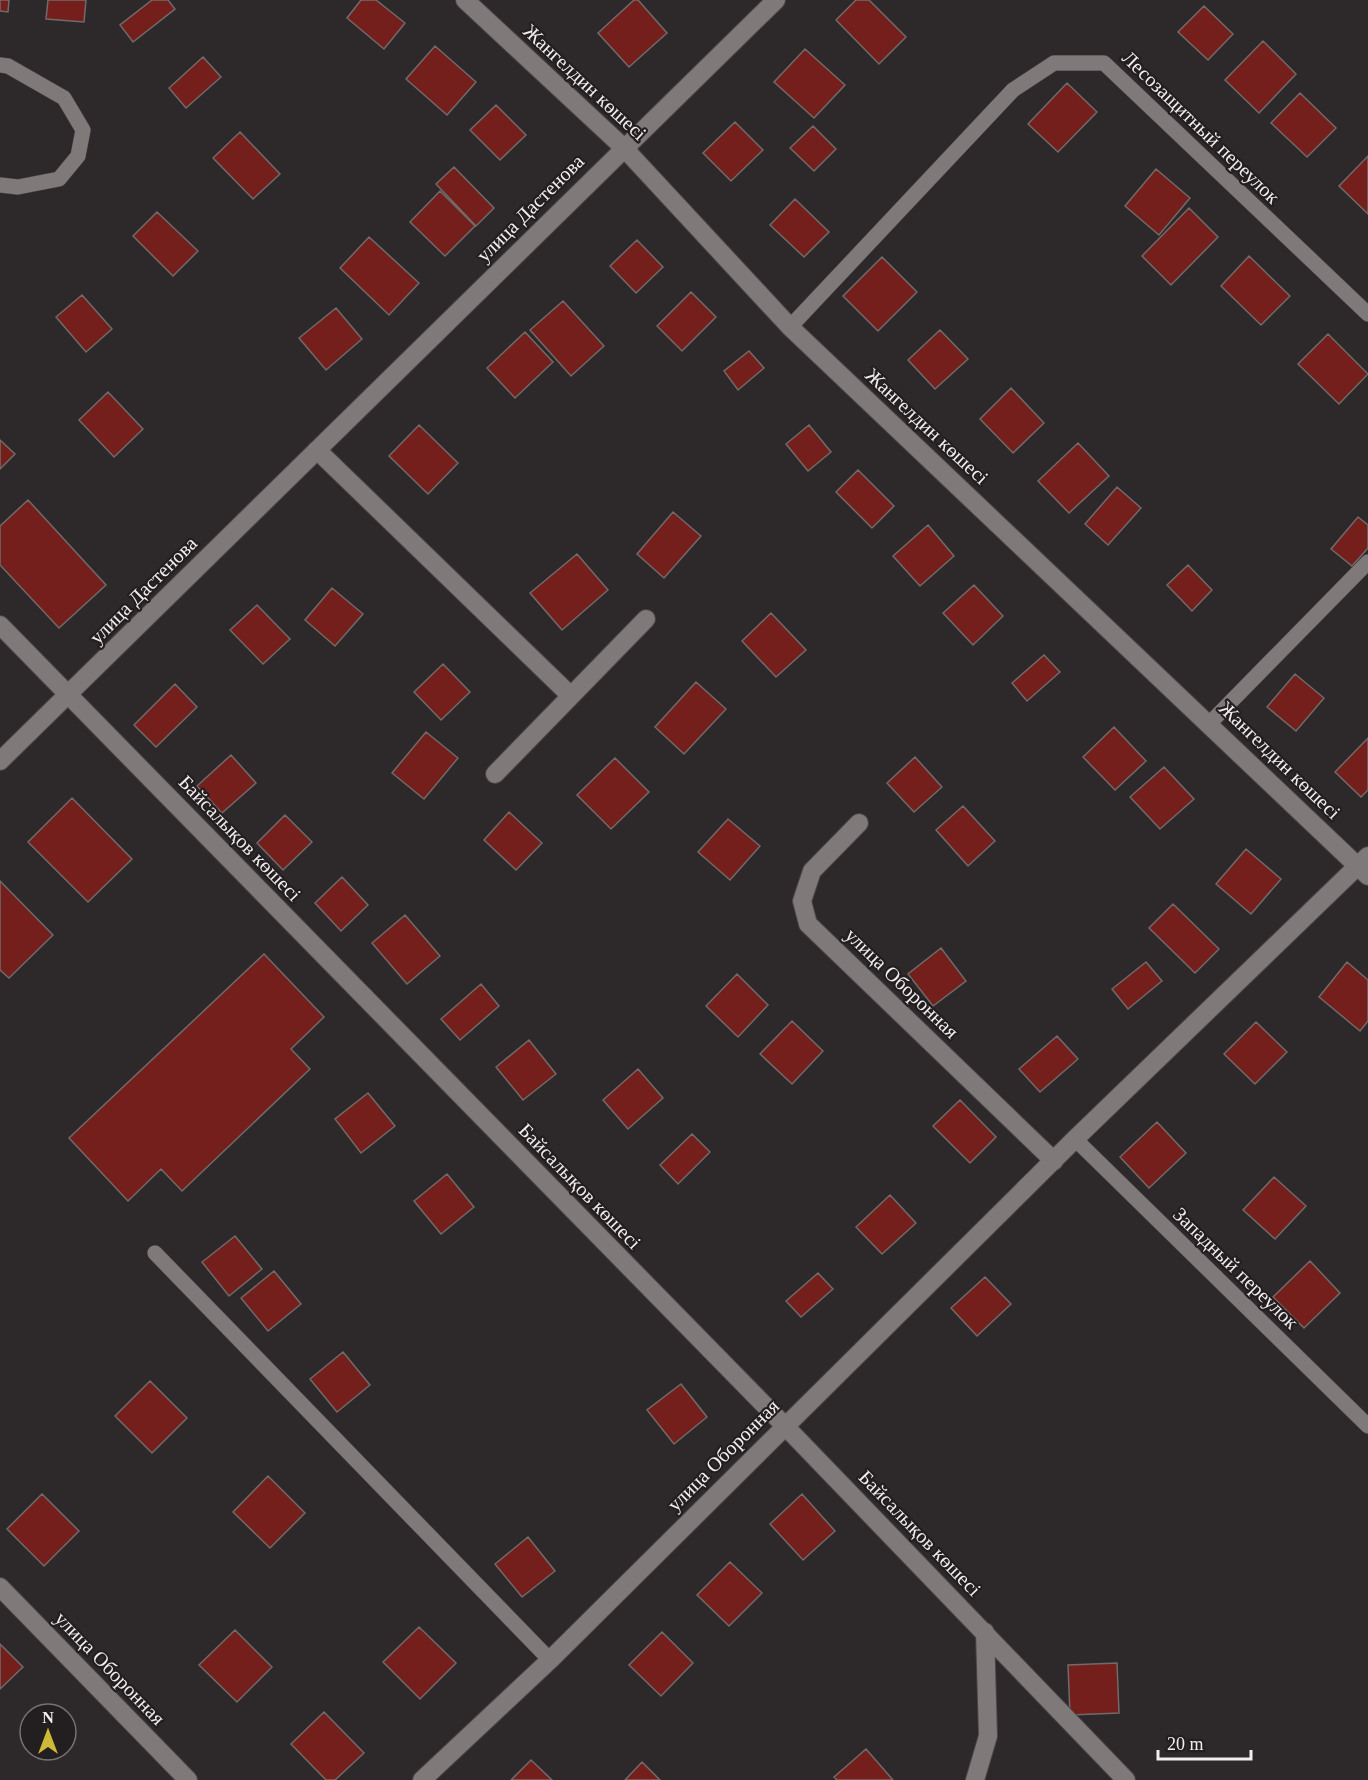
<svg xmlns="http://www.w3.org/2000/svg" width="1368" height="1780" font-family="'Times New Roman',serif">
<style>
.building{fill:#751f1c;stroke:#706b6a;stroke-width:1.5}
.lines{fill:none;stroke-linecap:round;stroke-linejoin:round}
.service-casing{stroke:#4a4646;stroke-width:16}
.minor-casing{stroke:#4a4646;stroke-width:20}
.tertiary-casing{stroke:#4a4646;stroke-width:20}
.service{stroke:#7f797a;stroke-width:15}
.minor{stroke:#7f797a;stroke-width:18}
.tertiary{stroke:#7f797a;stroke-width:18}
.labels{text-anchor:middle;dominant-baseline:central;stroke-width:4.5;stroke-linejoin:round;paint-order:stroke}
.street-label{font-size:20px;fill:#f2eeef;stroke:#231e1f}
</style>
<rect width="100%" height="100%" fill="#2d2829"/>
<path class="building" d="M0,0h9l-1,12 -8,-1z
M48,0h38l-2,22 -38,-3z
M152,0h16l7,9 -42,33 -13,-17z
M361,0h15l29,23 -21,26 -37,-31z
M634,0h4l29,33 -38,34 -31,-34z
M856,0h13l37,37 -27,27 -43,-44z
M1204,6l29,28 -25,26 -30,-28z
M1263,41l33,33 -37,39 -34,-33z
M435,46l41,36 -29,33 -41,-36z
M805,49l40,36 -31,33 -40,-36z
M203,57l18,20 -35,31 -17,-20z
M1067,83l30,29 -39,40 -30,-28z
M1300,93l36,35 -29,29 -36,-34z
M496,105l30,30 -26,25 -30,-30z
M735,122l28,28 -32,31 -28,-28z
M813,126l23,23 -22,22 -24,-23z
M240,132l40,42 -27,25 -40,-41z
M1368,156v58l-29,-28z
M454,167l40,41 -18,18 -40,-42z
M1156,169l34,29 -31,37 -34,-29z
M440,191l35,35 -30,30 -35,-34z
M795,199l34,33 -25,25 -34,-32z
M1189,208l29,29 -47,48 -29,-29z
M157,212l41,39 -25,25 -40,-40z
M369,237l50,46 -30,32 -49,-47z
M637,240l26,27 -27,26 -26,-27z
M1249,256l41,40 -29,29 -40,-39z
M882,257l35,35 -39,39 -35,-35z
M691,292l25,25 -34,34 -25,-25z
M82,295l30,34 -26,23 -30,-35z
M563,301l41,45 -33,30 -41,-46z
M336,308l26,31 -36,31 -27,-32z
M940,330l28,29 -33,30 -27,-29z
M525,332l28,30 -38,36 -28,-30z
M1328,334l40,40 -29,30 -41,-40z
M749,351l15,17 -26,22 -14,-19z
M1011,388l33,35 -31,30 -33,-34z
M108,392l35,37 -29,28 -35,-37z
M419,425l39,38 -30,31 -39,-38z
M809,425l22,27 -23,19 -22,-27z
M0,440l15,14 -15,15z
M1078,443l31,33 -40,37 -31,-32z
M858,470l36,36 -22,22 -36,-36z
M1117,487l24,21 -33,37 -23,-21z
M28,500l78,85 -47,43 -59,-63v-39z
M673,512l28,24 -37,42 -27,-24z
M1358,517l10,8v23l-16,18 -21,-17z
M928,525l26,31 -34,30 -27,-30z
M577,554l31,36 -46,40 -32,-37z
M1188,565l24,25 -20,21 -25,-26z
M974,585l29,31 -30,29 -30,-32z
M332,588l31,26 -28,32 -30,-26z
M257,605l33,34 -27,25 -33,-34z
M771,613l35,37 -30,27 -34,-36z
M1044,655l16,17 -33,29 -15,-18z
M443,664l27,28 -29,28 -27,-28z
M1295,674l29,24 -28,33 -29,-24z
M696,682l30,27 -42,45 -29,-27z
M175,684l22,23 -41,40 -22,-22z
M1114,727l32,34 -31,29 -32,-33z
M426,732l32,26 -34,41 -32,-26z
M1368,738v52l-7,7 -26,-25z
M231,755l25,28 -34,30 -25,-27z
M915,757l27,30 -28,25 -27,-29z
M615,758l34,34 -38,37 -34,-34z
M1164,767l30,32 -34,30 -30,-32z
M72,798l60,61 -44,43 -60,-60z
M963,806l32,35 -27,25 -32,-36z
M509,812l33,31 -26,27 -32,-30z
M285,815l27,27 -29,28 -26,-27z
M728,819l32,27 -30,34 -32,-28z
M1246,849l35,30 -30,35 -35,-30z
M342,877l26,28 -27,26 -26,-28z
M0,881l53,54 -44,43 -9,-8z
M1173,904l46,45 -24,24 -46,-45z
M405,915l35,41 -33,28 -35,-41z
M941,948l25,33 -33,25 -25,-32z
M264,954l60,63 -33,32 19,20 -128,122 -21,-22 -33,32 -59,-63z
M1146,962l16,19 -34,28 -16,-20z
M1347,962l21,18v41l-8,10 -41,-34z
M737,974l31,31 -30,32 -32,-31z
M481,984l18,22 -39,34 -19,-21z
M792,1021l31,30 -31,33 -32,-30z
M1256,1022l31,30 -32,32 -31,-30z
M1057,1036l21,23 -38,33 -21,-23z
M529,1040l27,34 -33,26 -27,-33z
M638,1069l25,29 -35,31 -25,-29z
M368,1093l27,33 -34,27 -26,-34z
M960,1100l36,37 -26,26 -37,-37z
M1157,1122l29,31 -37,35 -29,-31z
M692,1134l18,18 -32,32 -18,-19z
M447,1174l27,33 -33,27 -27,-33z
M1274,1177l32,29 -31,33 -32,-29z
M890,1195l26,28 -34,31 -26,-27z
M235,1236l27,33 -33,27 -27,-34z
M1310,1261l30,32 -36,35 -31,-31z
M274,1271l27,33 -33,27 -27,-33z
M818,1273l15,16 -32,28 -15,-16z
M985,1277l26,27 -34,32 -26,-28z
M343,1352l27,33 -33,27 -27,-33z
M150,1381l37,37 -35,35 -37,-37z
M681,1384l26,33 -33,27 -27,-34z
M268,1476l37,37 -35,35 -37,-36z
M42,1494l37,37 -35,35 -37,-37z
M802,1494l33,37 -32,29 -33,-36z
M528,1537l27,34 -33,26 -27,-33z
M730,1562l32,31 -33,33 -32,-31z
M419,1627l37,36 -36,36 -37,-37z
M235,1630l37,37 -35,35 -38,-37z
M662,1632l31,31 -32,33 -32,-31z
M0,1644l23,23 -23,22z
M1117,1663l2,50 -49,2 -2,-50z
M324,1712l40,41 -29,27h-9l-35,-36z
M866,1749l27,31h-56l-3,-3z
M531,1760l21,20h-41z
M642,1762l18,18h-35z"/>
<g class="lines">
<defs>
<path id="service" d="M0,65l8,1 56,32 19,32 -5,26 -19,23 -41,8 -18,-2
M790,327l223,-237 41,-27h50l264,251
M1209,724l159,-162
M1075,1139l293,287
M155,1253l395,407"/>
<path id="minor" d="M317,450l254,246 75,-77
M0,625l785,801 341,354
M495,774l76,-78
M859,823l-47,48 -10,30 6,23 246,237
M0,1587l188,193
M422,1780l128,-120 525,-521 293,-283
M975,1780l13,-44 -3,-104"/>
<path id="tertiary" d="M465,0l159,148 166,179 578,549
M0,761l776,-761"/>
</defs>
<use href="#service" class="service-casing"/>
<use href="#minor" class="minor-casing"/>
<use href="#tertiary" class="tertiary-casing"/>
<use href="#service" class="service"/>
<use href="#minor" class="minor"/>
<use href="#tertiary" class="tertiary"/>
</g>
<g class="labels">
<g class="street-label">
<text transform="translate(585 82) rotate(43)">Жангелдин көшесі</text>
<text transform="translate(1201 127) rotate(44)">Лесозащитный переулок</text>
<text transform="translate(530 208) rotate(-45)">улица Дастенова</text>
<text transform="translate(927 426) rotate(43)">Жангелдин көшесі</text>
<text transform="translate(143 590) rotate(-45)">улица Дастенова</text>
<text transform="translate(1280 760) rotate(44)">Жангелдин көшесі</text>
<text transform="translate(240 838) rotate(46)">Байсалықов көшесі</text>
<text transform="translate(902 983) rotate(44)">улица Оборонная</text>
<text transform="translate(580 1186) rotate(46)">Байсалықов көшесі</text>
<text transform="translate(1236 1268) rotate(44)">Западный переулок</text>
<text transform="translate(723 1455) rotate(-45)">улица Оборонная</text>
<text transform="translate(920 1533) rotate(46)">Байсалықов көшесі</text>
<text transform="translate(110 1668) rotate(46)">улица Оборонная</text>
</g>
</g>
<g transform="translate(48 1732)"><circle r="28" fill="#231e1f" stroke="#767172" stroke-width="1.5"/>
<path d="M0-4.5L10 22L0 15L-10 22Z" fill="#ccb938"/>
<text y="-9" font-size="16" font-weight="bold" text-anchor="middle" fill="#f2eeef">N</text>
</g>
<path d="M1158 1750v9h93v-9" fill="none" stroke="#f2eeef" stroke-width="3"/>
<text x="1167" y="1750" font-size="18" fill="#f2eeef" stroke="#231e1f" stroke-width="4.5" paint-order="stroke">20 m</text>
</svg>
